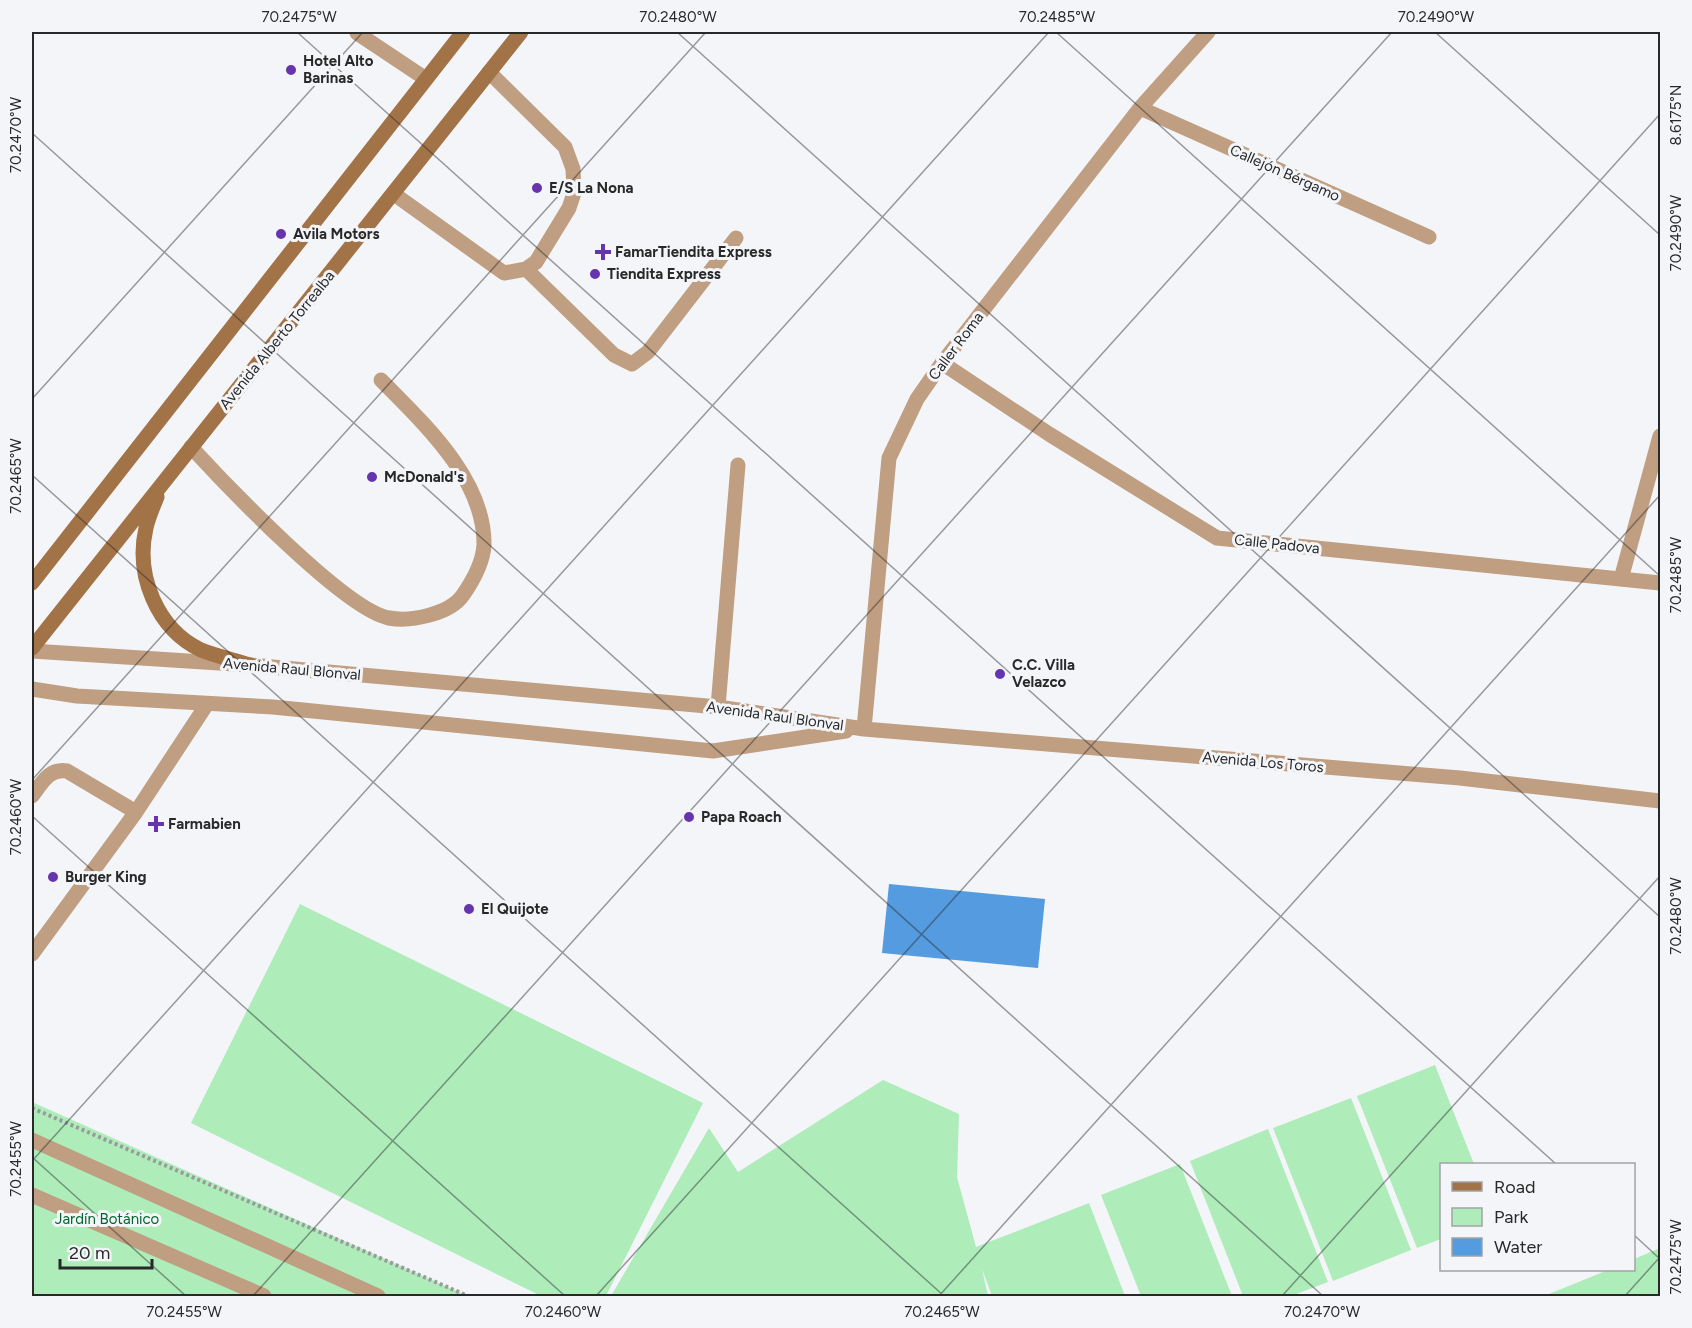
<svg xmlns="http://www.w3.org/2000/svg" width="1692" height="1328" font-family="Figtree,sans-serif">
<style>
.green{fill:#aeecba}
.water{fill:#549bdf}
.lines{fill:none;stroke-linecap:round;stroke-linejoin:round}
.path{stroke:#999a9c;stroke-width:4;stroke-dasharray:3 3;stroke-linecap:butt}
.lane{stroke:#bf9e81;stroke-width:15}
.street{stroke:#bf9e81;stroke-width:15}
.secondary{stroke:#a27347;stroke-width:15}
.ticks{fill:none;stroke:#29292a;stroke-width:1.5;stroke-opacity:0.45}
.poi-dot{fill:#6634ac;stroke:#f3f5f8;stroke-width:2}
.labels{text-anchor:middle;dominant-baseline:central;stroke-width:6;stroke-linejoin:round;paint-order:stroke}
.poi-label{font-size:15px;font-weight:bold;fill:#29292a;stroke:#f3f5f8;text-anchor:start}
.street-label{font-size:15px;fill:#29292a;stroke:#f3f5f8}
.park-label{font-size:15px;fill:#00672d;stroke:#f3f5f8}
.neatline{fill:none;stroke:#29292a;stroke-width:2}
.ticks-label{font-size:15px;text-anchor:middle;fill:#29292a}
</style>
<rect width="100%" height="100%" fill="#f3f5f8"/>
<path class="green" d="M300,904l403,199 -97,193h-65l-350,-173z
M1435,1065l39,99h-32l-1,75 -24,9 -60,-152z
M883,1080l76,34 -2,63 19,70 113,-44 36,93h-133l-10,-27 6,27h-377l98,-168 29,44z
M1351,1098l60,152 -78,31 -60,-153z
M32,1102l436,194h-436z
M1268,1129l60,153 -37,14h-48l-53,-135z
M1180,1164l52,132h-91l-40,-101z
M1660,1248v48h-116l64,-26h26v-11z"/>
<path class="water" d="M889,884l156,15 -7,69 -156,-15z"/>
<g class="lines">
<path class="path" d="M32,1108l436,188"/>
<path class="lane" d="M357,33l69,46
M394,194l110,79 22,-4 10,-7 33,-54 5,-15 -1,-24 -8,-22 -76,-75
M526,269l88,86 18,9 16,-12 88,-114
M191,447c34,37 154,163 198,171 22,4 61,-4 74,-23 9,-13 20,-33 21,-50 1,-66 -61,-122 -103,-165
M718,707l20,-242
M32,796c10,-13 17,-28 35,-25l69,41
M32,954l104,-142 71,-108
M32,1140l346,156
M32,1195l232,101"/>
<path class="street" d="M1140,108l289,129
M942,363l107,71 168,104 443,45
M1621,579l39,-143
M32,651l218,14 468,42 146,22 596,49 200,23
M32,689l45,7 196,11 440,44 133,-20
M864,729l25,-271 28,-59 25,-36 198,-255 68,-76"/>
<path class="secondary" d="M157,497c-4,10 -9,21 -11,31 -11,47 11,101 55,122 15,6 33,10 49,15
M32,583l431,-551
M32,648l489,-616"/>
</g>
<path class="ticks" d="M297,32l1259,1132M677,32l983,885M1056,32l604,544M1435,32l225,203M32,133l1291,1163M32,399l331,-367M32,475l912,821M32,780l674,-748M32,816l533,480M32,1157l154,139M32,1161l1017,-1129M1634,1235l26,24M253,1296l1139,-1264M596,1296l1064,-1182M939,1296l721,-801M1282,1296l378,-420M1625,1296l35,-39"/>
<g class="poi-dot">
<circle cx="291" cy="70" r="6"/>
<circle cx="537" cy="188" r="6"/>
<circle cx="281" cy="234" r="6"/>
<path d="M600 243h6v6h6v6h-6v6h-6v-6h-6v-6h6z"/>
<circle cx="595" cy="274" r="6"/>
<circle cx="372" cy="477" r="6"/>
<circle cx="1000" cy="674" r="6"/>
<circle cx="689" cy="817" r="6"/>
<path d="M153 815h6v6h6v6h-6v6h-6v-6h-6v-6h6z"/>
<circle cx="53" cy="877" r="6"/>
<circle cx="469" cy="909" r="6"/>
</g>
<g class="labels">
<g class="poi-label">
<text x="303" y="61">Hotel Alto<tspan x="303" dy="17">Barinas</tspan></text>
<text x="549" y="188">E/S La Nona</text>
<text x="293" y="234">Avila Motors</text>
<text x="615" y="252">FamarTiendita Express</text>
<text x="607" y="274">Tiendita Express</text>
<text x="384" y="477">McDonald's</text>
<text x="1012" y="665">C.C. Villa<tspan x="1012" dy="17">Velazco</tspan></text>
<text x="701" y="817">Papa Roach</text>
<text x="168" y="824">Farmabien</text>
<text x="65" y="877">Burger King</text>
<text x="481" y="909">El Quijote</text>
</g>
<g class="street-label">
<text transform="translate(1285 173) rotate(24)">Callejón Bérgamo</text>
<text transform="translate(277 340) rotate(-51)">Avenida Alberto Torrealba</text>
<text transform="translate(956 346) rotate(-53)">Caller Roma</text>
<text transform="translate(1277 544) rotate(6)">Calle Padova</text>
<text transform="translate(292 669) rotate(5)">Avenida Raul Blonval</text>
<text transform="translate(775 716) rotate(8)">Avenida Raul Blonval</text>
<text transform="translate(1263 762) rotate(5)">Avenida Los Toros</text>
</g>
<g class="park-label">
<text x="107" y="1219">Jardín Botánico</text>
</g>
</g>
<rect width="1692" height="1328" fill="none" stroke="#f3f5f8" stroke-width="66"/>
<rect x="1440" y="1163" width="195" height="108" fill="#f3f5f8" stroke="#a2a3a6" stroke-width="1.5"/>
<rect x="1452" y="1182" width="30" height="9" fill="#a27347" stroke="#a2a3a6" stroke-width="1.5"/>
<text x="1494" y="1193" font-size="18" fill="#29292a">Road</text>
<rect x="1452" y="1208" width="30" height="18" fill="#aeecba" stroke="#a2a3a6" stroke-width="1.5"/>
<text x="1494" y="1223" font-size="18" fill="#29292a">Park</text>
<rect x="1452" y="1238" width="30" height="18" fill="#549bdf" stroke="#a2a3a6" stroke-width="1.5"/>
<text x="1494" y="1253" font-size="18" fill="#29292a">Water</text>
<path d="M60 1259v9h92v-9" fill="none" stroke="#29292a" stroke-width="3"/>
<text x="69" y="1259" font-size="18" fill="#29292a" stroke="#f3f5f8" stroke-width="4.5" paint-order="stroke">20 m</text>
<rect x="33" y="33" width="1626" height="1262" class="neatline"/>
<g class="ticks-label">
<text x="299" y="22">70.2475°W</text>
<text x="678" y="22">70.2480°W</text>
<text x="1057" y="22">70.2485°W</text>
<text x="1436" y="22">70.2490°W</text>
<text transform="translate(1676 115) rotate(-90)" y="5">8.6175°N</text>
<text transform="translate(16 135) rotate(-90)" y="5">70.2470°W</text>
<text transform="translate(1676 233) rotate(-90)" y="5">70.2490°W</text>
<text transform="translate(16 476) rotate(-90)" y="5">70.2465°W</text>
<text transform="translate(1676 575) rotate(-90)" y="5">70.2485°W</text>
<text transform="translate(16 817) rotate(-90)" y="5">70.2460°W</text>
<text transform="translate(1676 916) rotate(-90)" y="5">70.2480°W</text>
<text transform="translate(16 1159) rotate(-90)" y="5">70.2455°W</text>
<text transform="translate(1676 1257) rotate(-90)" y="5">70.2475°W</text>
<text x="184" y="1317">70.2455°W</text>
<text x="563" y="1317">70.2460°W</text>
<text x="942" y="1317">70.2465°W</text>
<text x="1322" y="1317">70.2470°W</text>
</g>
</svg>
